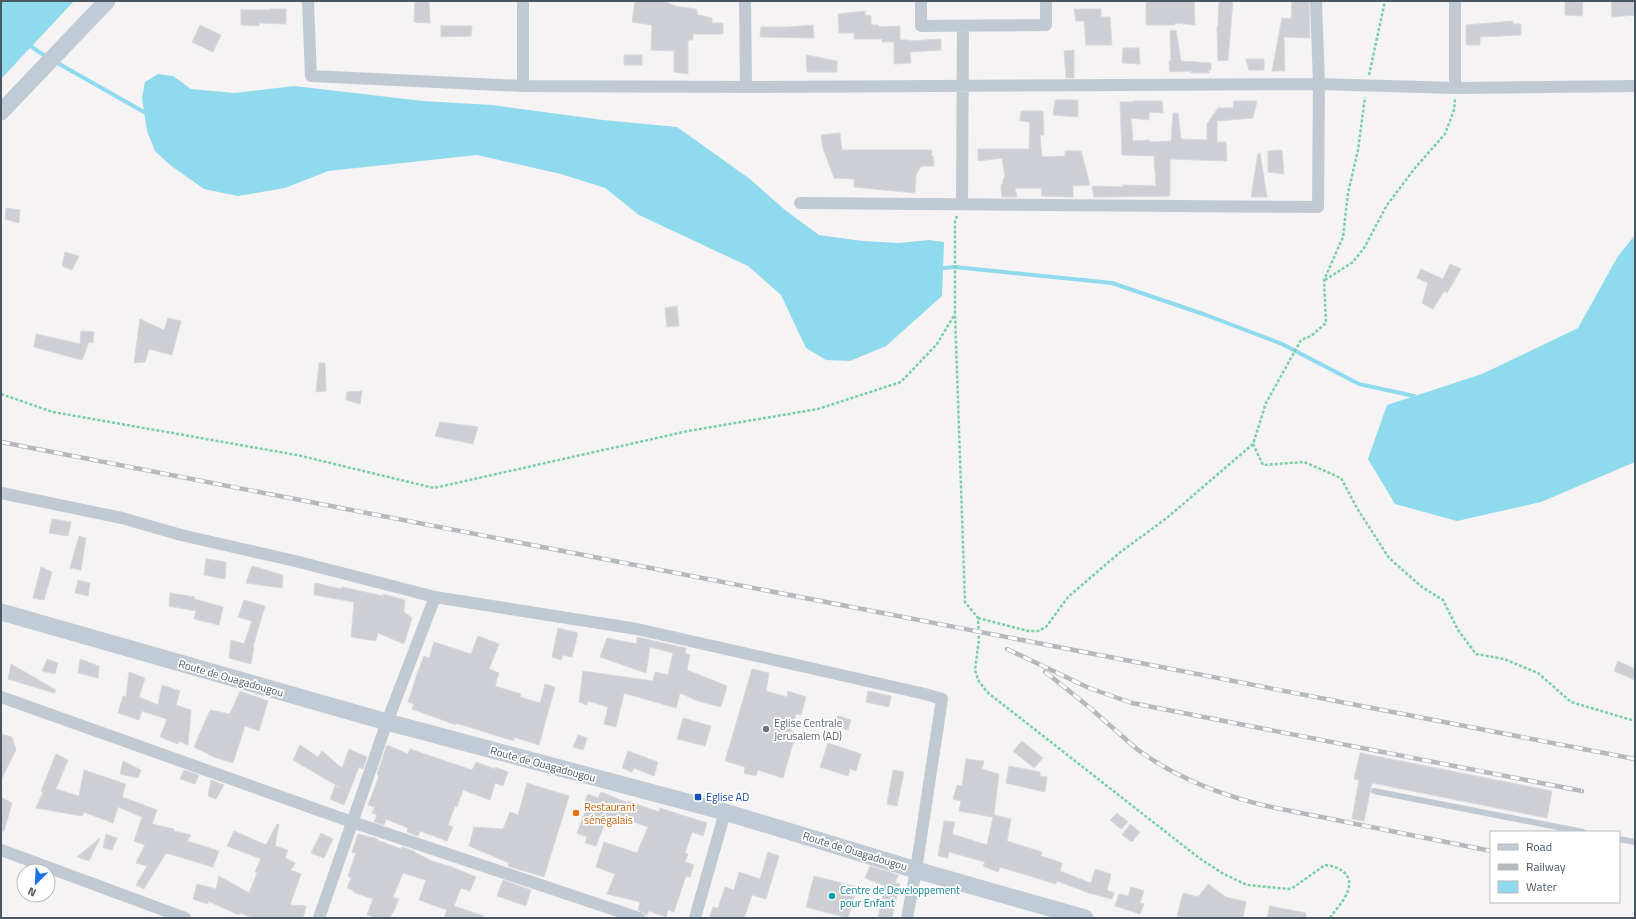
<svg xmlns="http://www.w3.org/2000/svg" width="1636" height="919" font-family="'Titillium Web',sans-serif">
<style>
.water{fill:#90daee}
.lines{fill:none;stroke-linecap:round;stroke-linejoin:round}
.stream{stroke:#90daee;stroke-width:4}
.building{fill:#cdcfd5;stroke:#d7d9de}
.path{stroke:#7ad0a6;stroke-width:2.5;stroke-dasharray:3 2;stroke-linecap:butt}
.lane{stroke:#c1cad2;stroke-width:6}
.street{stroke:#c1cad2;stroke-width:12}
.secondary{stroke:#c1cbd6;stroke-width:17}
.rail-casing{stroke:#b5b8bd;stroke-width:4.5}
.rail{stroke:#fff;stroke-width:3;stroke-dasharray:9;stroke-linecap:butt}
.worship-dot{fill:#6b7280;stroke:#fff;stroke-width:1.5}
.transit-dot{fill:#1a4fb4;stroke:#fff;stroke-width:1.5}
.food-dot{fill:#e8710a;stroke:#fff;stroke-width:1.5}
.culture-dot{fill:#0f9aa8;stroke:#fff;stroke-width:1.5}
.labels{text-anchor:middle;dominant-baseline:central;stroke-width:3.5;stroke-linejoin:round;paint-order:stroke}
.street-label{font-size:11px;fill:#4a5661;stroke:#fff}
.worship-label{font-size:11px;fill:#5b616d;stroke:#fff;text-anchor:start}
.transit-label{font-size:11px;fill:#164399;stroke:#fff;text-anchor:start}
.food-label{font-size:11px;fill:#c56008;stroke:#fff;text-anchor:start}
.culture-label{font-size:11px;fill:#0d838f;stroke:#fff;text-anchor:start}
</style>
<rect width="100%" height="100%" fill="#f5f3f3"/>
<path class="water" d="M1,1h73l-73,78z
M158,74l15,2 18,13 43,4 60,-7 129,15 69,4 111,15 74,7 73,52 35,31 34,25 43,6 37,2 30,-3 15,2 -2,54 -56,50 -36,15 -24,-1 -20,-12 -25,-53 -33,-29 -109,-51 -34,-27 -44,-14 -84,-19 -149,16 -43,17 -47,8 -34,-7 -34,-24 -15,-14 -8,-20 -5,-33 3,-16z
M1635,235v227l-94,40 -84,19 -62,-17 -27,-45 19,-54 95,-31 96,-46 40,-72z"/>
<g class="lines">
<path class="stream" d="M32,47l16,11
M54,61l90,51
M944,268l11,-1 157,16 94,32 76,29 77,40 55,12"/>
</g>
<path class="building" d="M635,1h28l12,5 21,3 2,6 14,3v5h11v11h-30v6h-5v34l-14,-2v-21l-23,-1 1,-25 -20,-3z
M1146,1h48l1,24 -20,-2v2h-29z
M1219,1h14l-5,59 -10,1 -1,-34h1z
M1292,1h17l1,37 -26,-1 1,34h-13l10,-53 9,1z
M1565,1h18l-1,15 -17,-1z
M1611,1h24v14l-23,2z
M415,2h14l1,21 -16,-1z
M270,9h16v15l-27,-1v3l-18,-1v-15h29z
M1074,9h27v8h9l2,28h-26l-2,-24h-8z
M865,11v4l6,1v9h7l1,2 21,-1v14h10v1l31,-2v11l-31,2 1,11 -17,1v-22h-12v-3h-28v-6h-15l-1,-19z
M1513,21v3h8v11l-41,2v8h-14v-20z
M200,25l21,10 -8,17 -21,-10z
M813,25l1,13 -54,-1 1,-10h27z
M441,26h31l-1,10 -30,1z
M1176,30l5,31 30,2v7h-2v3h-18v-2l-21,1 -1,-11h2l-1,-30z
M1123,48h16l1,16 -18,-1z
M1074,50v28h-8l-2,-27z
M624,55h18v10h-18z
M806,55l31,6v11h-30z
M1246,59h18v11h-15z
M1055,100h23v17l-25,-2z
M1133,101h29l1,12 -14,-1v8l-18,-2 2,23 16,-1 1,2 21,-1 2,-28h5l3,26 26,1v-16l11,-16h15l1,-7h23l-4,17 -36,3v21h9l1,19 -57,-2v37l-76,1 -2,-11 31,1v-2l33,1 -2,-30 -32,-1 -2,-53h13z
M1021,111h22l1,24h-4l2,22 23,-1v-5h16l9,34 -17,1v11l-31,-1 -1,-8h-26l2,9h-15l-1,-12 2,-1v-5l2,-2 -3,-19 -24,3v-12h51l1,-27 -10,-1z
M840,133l2,17h90l-1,6h2l1,10h-13l-5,9 -1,18 -61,-6v-8l-20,-1 -11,-30 -2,-13z
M1282,150l2,24 -16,-2v-21z
M1258,153h2l7,44h-16z
M6,208l14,2 -1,13 -14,-4z
M65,252l14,4 -7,14 -10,-4z
M1450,264l11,5 -14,24 -3,-2 -11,18 -11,-6 6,-20 -11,-5 4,-9 22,10z
M677,306l2,20 -12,1 -2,-19z
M168,318l13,3 -9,34 -23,-6 -4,13 -11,1 6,-44 24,11z
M81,331l13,1 -1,11 -4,-1 -7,18 -48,-13 2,-13 44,10z
M319,363h6l1,28 -10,1z
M362,391l-2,13 -14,-4 1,-8z
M440,422l38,5 -5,17 -38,-8z
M52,519l19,3 -3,14 -19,-3z
M79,536l7,2 -5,32 -11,-2z
M206,559l20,3 -1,17 -21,-4z
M252,566l31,9 -1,13 -36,-5z
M41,567l11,5 -8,28 -11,-2z
M78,580l12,3 -2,13 -13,-3z
M315,583l26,6 1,-2 41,9v-2l22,6 -1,12 8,6 -8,26 -26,-11 -2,8 -25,-4 3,-35 -40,-7z
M170,593l25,4 -1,2 29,8 -4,18 -25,-6 2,-8 -27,-5z
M244,600l21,6 -5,17 -3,-1 3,1 -7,24h1l-3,17 -22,-6 2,-18 13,4 8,-23 -14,-4z
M558,628l20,5 -6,24 -9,-2 -2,5 -9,-3z
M478,636l21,8 -10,25 10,4 -4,13 26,8 -1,3 20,6 5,-19 10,3 -16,58 -25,-8v4l-58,-18v2l-44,-16 2,-5 -6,-2 9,-28 7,-18 5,2 5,-16 37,12z
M637,637l49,11 -1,5 5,2 -3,15 40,16 -6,21 -23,-6 -18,-8 -4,15 -52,-15 -8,34 -12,-3 4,-17 -20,-6 -1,4 -8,-3 4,-31 70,10 2,-9 13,3 5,-22 -23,-6 -4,26 -46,-16 7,-19 30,6z
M47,659l11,4 -3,11 -13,-3z
M80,659l19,7 -1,12 -20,-5z
M1618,661l17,8v11l-21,-9z
M11,664l45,26 -2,3 -46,-14z
M752,669l17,4 -3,18 21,6 1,-6 18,6 -5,18 -5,-1 -5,17 5,2 -13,45 -25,-8 -2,6 -12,-3 1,-6 -20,-6z
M129,672l16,6 -6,19 19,8 4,-20 18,6 -4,14 15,5 -3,35 -9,-4 -1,3 -18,-7 7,-18 -25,-8 -3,9 -21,-7 5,-17 3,1z
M240,691l28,10 -9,30 -14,-5 -12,37 -19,-6 -20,-10 16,-37 20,4z
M868,691l23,5 -2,11 -23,-5z
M838,716l13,4 -3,10 -13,-4z
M683,718l28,8 -6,20 -28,-7z
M1,734l11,3 4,13 -15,30z
M578,735l9,3 -4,12 -10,-3z
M1022,741l21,17 -9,10 -21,-17z
M828,743l33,11 -5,17 -6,-2 -2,7 -28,-9z
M300,745l18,12 4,-6 20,17 7,-19 18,8 -4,12 -4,-2 -15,38 -14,-6 5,-13 6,2 -48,-28z
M387,745l21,9 2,-5 62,21 4,-8 19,7v-2l13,5 -5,14 -8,-3 -5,17 -27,-10 -6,17 -2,-1 -7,19 5,2 -6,14 -27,-10 -2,5 -11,-4 1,-4 -22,-9 -2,6 -10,-3 3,-7 -5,-2 3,-6 -7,-2 11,-29 -2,-2z
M628,751l30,11 -4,14 -20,-8 -2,4 -10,-4z
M1360,753l192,38 -5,27 -175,-35 -8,38 -12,-2 7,-39 -5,-1z
M56,754l12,6 -12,29 23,7 5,-26 42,14 -4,13 35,13 -5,14 22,5v2l17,4 -4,6 32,10 -6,16 -47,-14 -22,36 -8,-4 11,-19 -11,-3 9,-18 -11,-4 8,-24 -24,-10 -5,16 -29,-11 -2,4 -46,-8 7,-16 -2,-1z
M966,759l18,2 -2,8 17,5 -5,41 17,4 -4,22 35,11 -1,4 21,7 -2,8 31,12 4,-14 16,5 -4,16 7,3 -2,6 -23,-6 -32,-12 -1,3 -56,-17 -2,5 -15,-6 2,-4 -36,-10 -1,6 -10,-2 6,-35 11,1 -3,12 35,11 6,-28 -34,-6 2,-10 -8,-2 4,-14 5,1z
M123,761l18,9 -3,8 -18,-4z
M1009,766l31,6v4l7,1 -2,15 -39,-9z
M184,770l15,5 -4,9 -15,-5z
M893,770l11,2 -7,34 -10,-2z
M211,780l13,5 -8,14 -8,-3z
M527,783l42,13 -25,81 -36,-11 1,-3 -40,-17 5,-19 29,2 7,-17 8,3z
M601,792l27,11v-2l31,11 1,-4 47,15 -4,13 -11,-4 -7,21 3,1 -3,8 9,3 -4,12 -4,-1 -12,36 -6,-2 -2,7 -17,-6 -3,5 -2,-3 -6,-3 2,-8 -33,-8 8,-20 -19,-7 8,-25 33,11 11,-26 -22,-8 -2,5 -17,-6 -11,28 -11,-3 2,-6 -10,-4 10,-26 -4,-2 5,-11 10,4z
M1,797l11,6 -8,28h-3z
M1117,813l11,9 -7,7 -11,-9z
M277,824h2l-4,22 13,4 -3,8 10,5 -4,7 10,4 -11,31 16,1 -3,12h-50l-13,-5 -1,2 -31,-14v3l-15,-5 4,-15 19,5 3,-13 30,17 8,-20 -2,-1 6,-13 -34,-13 7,-15 32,14z
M1130,824l10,8 -8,10 -10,-7z
M321,833l12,6 -9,19 -13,-5z
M106,834l11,4 -5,12 -9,-2z
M358,834l20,5 -1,1 24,9 1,-2 12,4v1l18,9 20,6 24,10 -6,14 -9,-3 -7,18 30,10v2h-40l3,-8 -28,-10 7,-20 -23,-7 -10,24 6,2 -6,14h-1l-2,5h-14l-9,-3 6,-16 -20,-7 1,-1 -7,-3 4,-10 -3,-2 8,-23 -4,-1z
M100,838l-11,23 -12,-4z
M768,852l11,4 -13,43 -14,-4 -8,23h-35l4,-11 5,1 7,-21 9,3 5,-18 21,7z
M870,866l28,9 -3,8 5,1 -8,33 -14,1 7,-32 -20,-8z
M814,876l43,11 -9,31 -42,-11z
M503,880l28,10 -5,16 -29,-10z
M1208,884l18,13 20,5 -3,16h-57l-9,-2 6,-23 15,4z
M1131,887l13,4 -4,12 4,1 -4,10 -25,-8 4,-12 9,2z
M1270,906l36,7 -1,5h-38z"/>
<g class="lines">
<path class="path" d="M1369,75l16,-74
M957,216l-2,5v93l10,288 13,16 1,21 -4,31 3,10 9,12 212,166 23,15 25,12 42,4 5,-2 31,-22c19,2 31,13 20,32 -4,8 -11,14 -15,21
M1325,280l28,-18 11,-14 23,-43 28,-37 30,-34 9,-24 1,-11
M1,394l52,18 244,43 137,33 254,-57 130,-22 83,-27 36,-38 18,-30
M1253,444l10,21 41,-3 37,16 16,30 32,50 33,29 21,13 15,30 18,24 28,5 34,14 33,29 64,19
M978,618l50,13h10l8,-4 22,-30 50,-43 50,-37 85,-73 13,-41 35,-63 10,-4 15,-13 -2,-43 19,-43 5,-44 10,-43 7,-53"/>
<path class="lane" d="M1374,791l209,41
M1619,839l16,3"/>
<path class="street" d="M308,1l3,75 212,10 223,1 573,-3 136,4 180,-2
M523,1v85
M745,1l1,86
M921,1v25l125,-1v-24
M1455,88v-87
M800,203l518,4 1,-123 -3,-83
M962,204l1,-178
M1,493l121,25 59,17 114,26 140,36 202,32 288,65 17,5 -26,171 -9,48
M1,697l351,125 287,96
M1,850l184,68
M319,918l68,-196 48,-125
M695,918l30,-106"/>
<path class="secondary" d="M1,112l106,-111
M1,612l386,110 338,90 191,58 169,48"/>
<defs>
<path id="rail" d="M1,442l1634,317
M1007,649l82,39 43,15 450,88
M1045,672c21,16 41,32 61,50 11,9 21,19 32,28 40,29 85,46 133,57l220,44"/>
</defs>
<use href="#rail" class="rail-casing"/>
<use href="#rail" class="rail"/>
</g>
<circle class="worship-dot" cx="766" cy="729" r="4"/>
<rect class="transit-dot" x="694" y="793" width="8" height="8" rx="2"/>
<circle class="food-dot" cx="576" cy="813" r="4"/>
<circle class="culture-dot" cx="832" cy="896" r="4"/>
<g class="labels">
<g class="street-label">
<text transform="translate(231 678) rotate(16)">Route de Ouagadougou</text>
<text transform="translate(543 764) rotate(15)">Route de Ouagadougou</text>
<text transform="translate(855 851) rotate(17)">Route de Ouagadougou</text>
</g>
<g class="worship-label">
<text x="774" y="723">Eglise Centrale<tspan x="774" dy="13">Jerusalem (AD)</tspan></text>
</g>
<g class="transit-label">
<text x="706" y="797">Eglise AD</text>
</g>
<g class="food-label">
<text x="584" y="807">Restaurant<tspan x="584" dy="13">sénégalais</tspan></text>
</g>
<g class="culture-label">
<text x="840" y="890">Centre de Developpement<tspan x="840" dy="13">pour Enfant</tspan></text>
</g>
</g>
<rect width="1636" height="919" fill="none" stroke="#4a5661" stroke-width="4"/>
<rect x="1490" y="831" width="130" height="72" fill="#ffffff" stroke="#b7bbc0"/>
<rect x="1498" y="844" width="20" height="6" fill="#c1cbd6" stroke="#b7bbc0"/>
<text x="1526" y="851" font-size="12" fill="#4a5661">Road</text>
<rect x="1498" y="864" width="20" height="6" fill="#b5b8bd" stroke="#b7bbc0"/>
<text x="1526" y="871" font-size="12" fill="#4a5661">Railway</text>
<rect x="1498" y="881" width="20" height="12" fill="#90daee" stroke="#b7bbc0"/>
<text x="1526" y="891" font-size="12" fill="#4a5661">Water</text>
<g transform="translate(36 883) rotate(204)"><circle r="19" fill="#ffffff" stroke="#b7bbc0"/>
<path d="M0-3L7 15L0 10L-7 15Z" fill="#1a73e8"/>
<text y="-6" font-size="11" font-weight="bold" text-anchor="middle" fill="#4a5661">N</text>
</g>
</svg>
